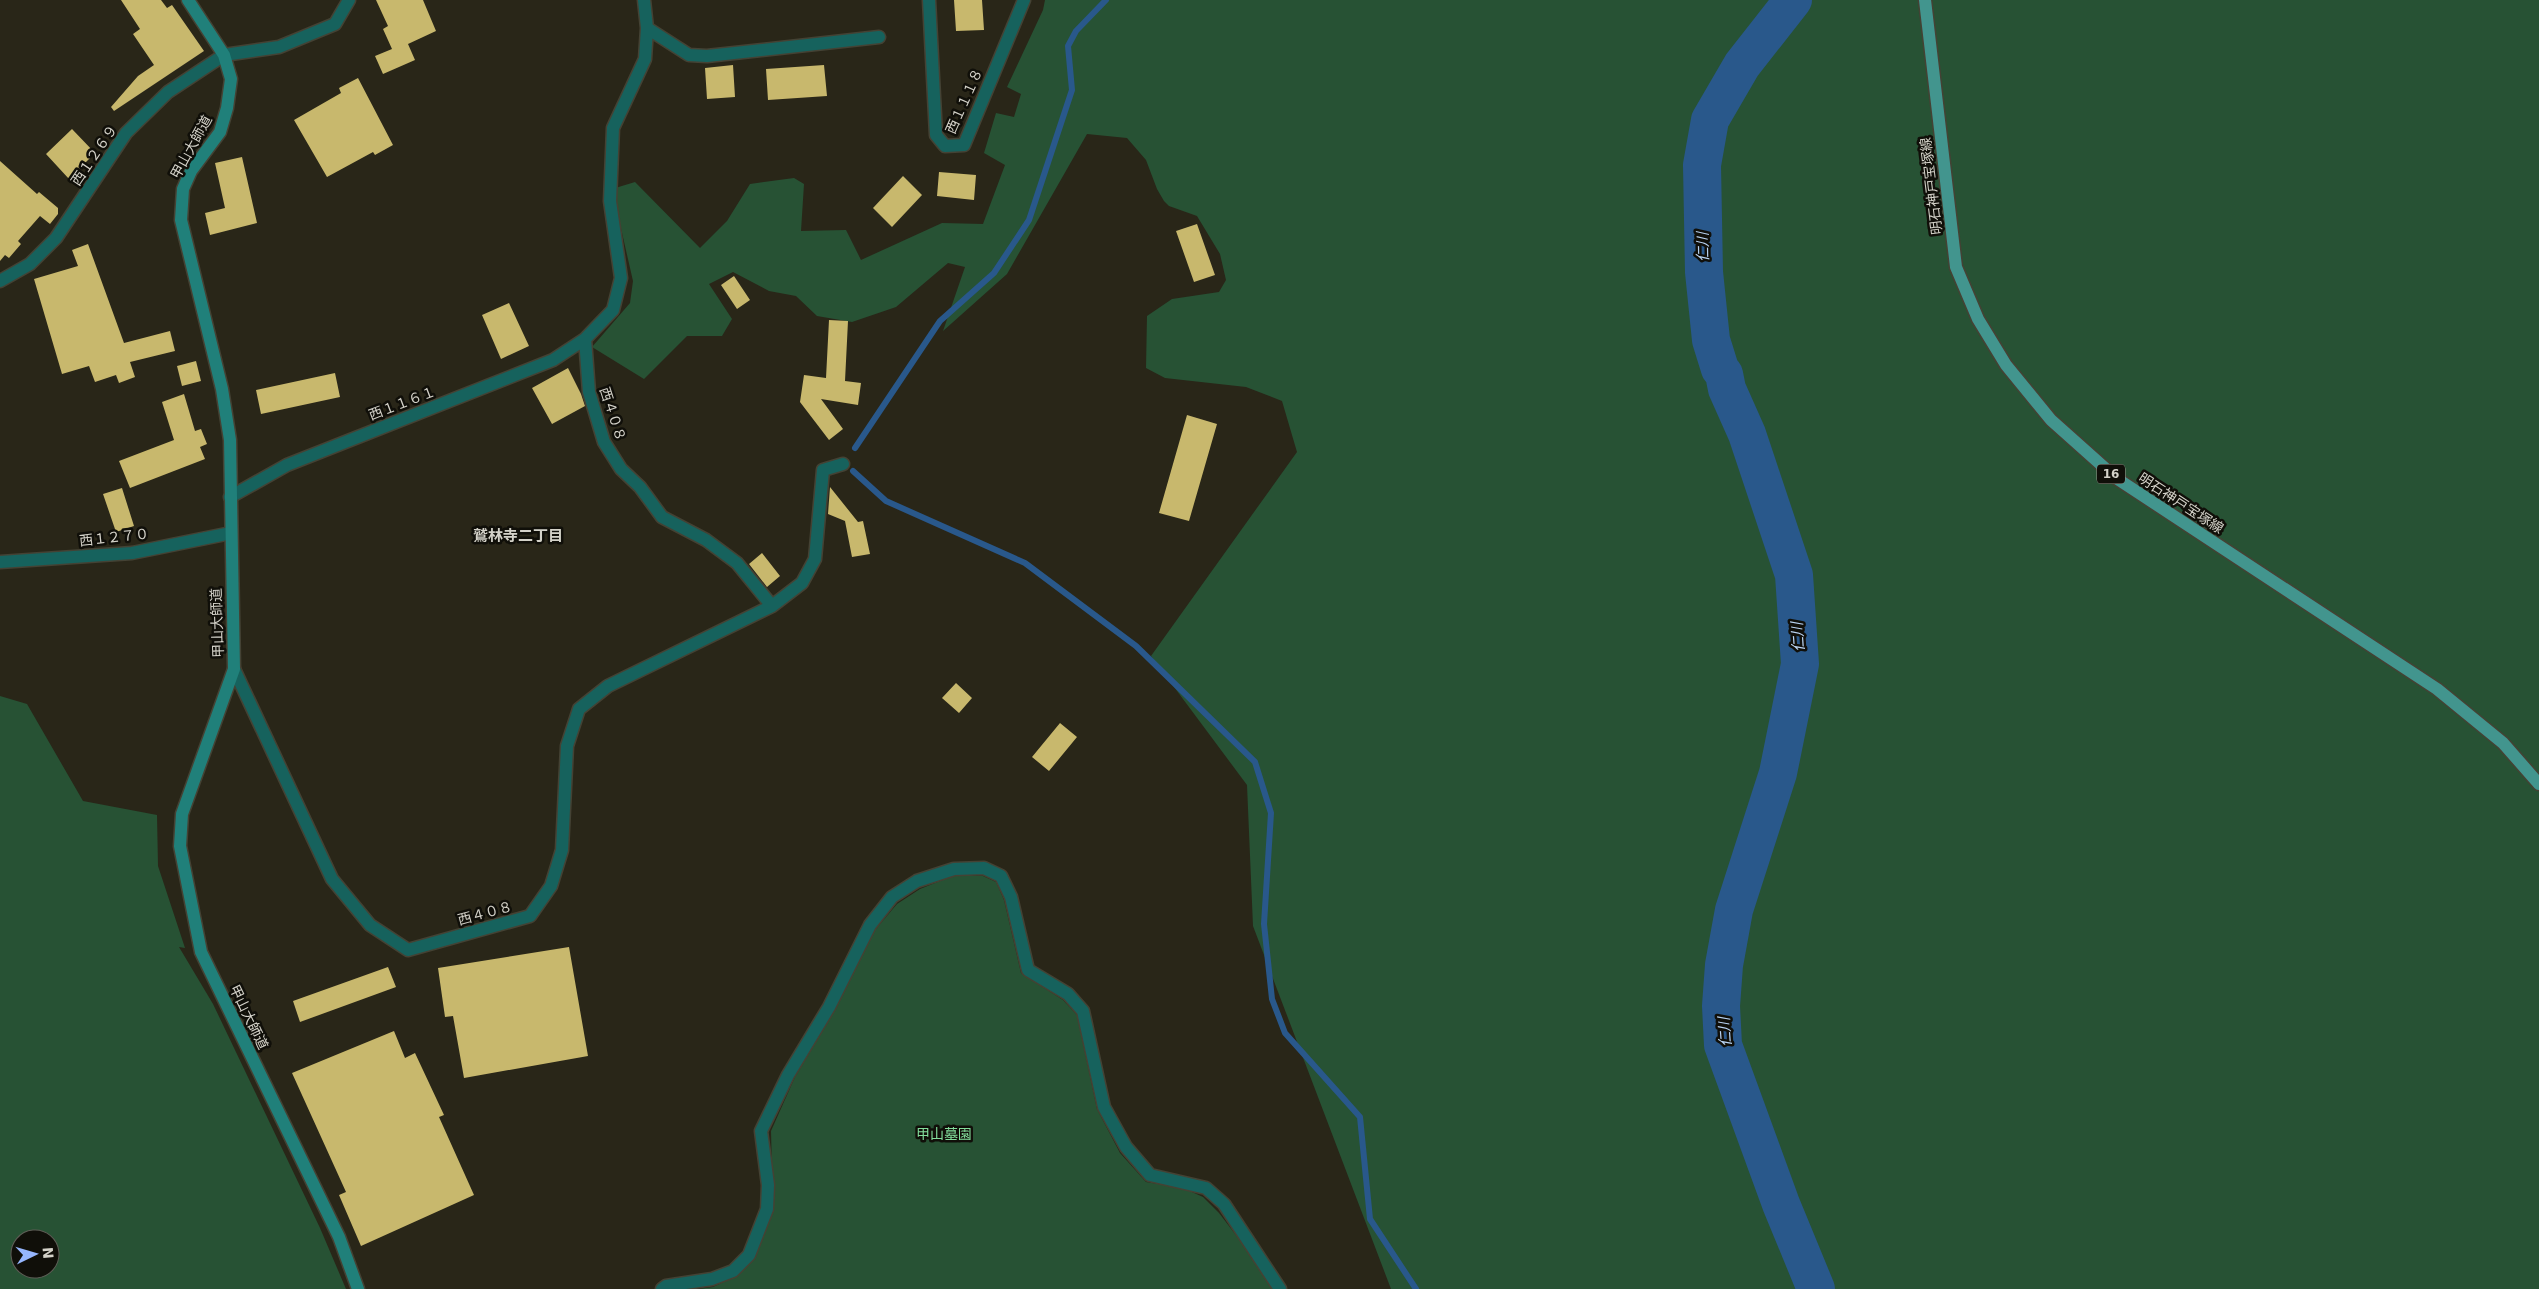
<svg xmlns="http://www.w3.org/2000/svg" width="2539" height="1289" font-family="'DejaVu Sans','Noto Sans JP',sans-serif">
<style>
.green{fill:#275234;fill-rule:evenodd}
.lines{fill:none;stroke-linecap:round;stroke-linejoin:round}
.stream{stroke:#29588b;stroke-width:6}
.river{stroke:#29588b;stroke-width:38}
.building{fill:#c8b86d}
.street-casing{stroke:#444234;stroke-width:15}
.secondary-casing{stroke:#444234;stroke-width:15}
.primary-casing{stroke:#444234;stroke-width:15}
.street{stroke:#16625d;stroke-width:12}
.secondary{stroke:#20807a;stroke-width:12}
.primary{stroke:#42958e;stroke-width:12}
.labels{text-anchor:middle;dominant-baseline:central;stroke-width:5;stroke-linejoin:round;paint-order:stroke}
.shield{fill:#100f09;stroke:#99988f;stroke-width:1}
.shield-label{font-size:12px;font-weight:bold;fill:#d4d2c9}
.street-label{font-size:14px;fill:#d4d2c9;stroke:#100f09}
.park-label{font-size:14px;fill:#83de9c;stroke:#100f09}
.water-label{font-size:15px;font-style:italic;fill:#b9d3f2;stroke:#100f09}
.neighbourhood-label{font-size:15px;font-weight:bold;fill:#d4d2c9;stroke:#100f09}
</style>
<rect width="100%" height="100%" fill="#292618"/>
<path class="green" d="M1045,0h1494v1289h-1148l-138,-363 -6,-141 -96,-129 146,-204 -15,-51 -36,-14 -81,-9 -19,-10 1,-52 25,-17 47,-7 7,-12 -6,-26 -23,-38 -28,-10 -5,-5 -7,-12 -11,-29 -19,-22 -40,-4 -80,140 -64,57 22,-64 -17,-4 -52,44 -44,15 -35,-6 -21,-20 -27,-5 -36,-19 -24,12 23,35 -10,17h-35l-43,43 -52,-32 38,-44 3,-22 -21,-92 23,-7 65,66 27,-27 23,-37 44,-6 10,6 -3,47 45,-1 15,30 81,-37 41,1 22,-59 -21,-12 12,-40 18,4 7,-23 -14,-7 36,-77z
M0,696l27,8 56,97 74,14 1,51 27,82 -6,-1 34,57 107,224 26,61h-346zM20,1239h30v30h-30z
M955,875l28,1 13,6 8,18 17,73 42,27 14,15 20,94 23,44 26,29 37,6 20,9 16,16 43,56 11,20h-574l14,-2 23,-11 17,-16 20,-49 -2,-80 24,-54 40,-67 40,-80 22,-26 23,-15z"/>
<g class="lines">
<path class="stream" d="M855,448l85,-127 54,-48 35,-53 43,-130 -4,-44 8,-15 30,-31
M853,471l33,30 139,62 111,83 119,116 16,51 -7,111 8,75 13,34 75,84 10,102 46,70"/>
<path class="river" d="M1793,0l-51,65 -32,55 -8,45 2,107 7,68 9,29 4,5 3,15 20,45 47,141 6,89 -22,109 -44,137 -10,55 -3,41 2,39 58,159 35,85"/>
</g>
<path class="building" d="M121,0h40l6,8 5,-3 32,46 -90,60 -3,-4 27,-31 16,-11 -21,-31 7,-5z
M376,0h47l13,31 -28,13 7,16 -32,14 -8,-18 17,-7 -9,-20 5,-3z
M954,0h28l2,30 -28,1z
M733,65l2,32 -28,2 -2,-31z
M824,65l3,31 -59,4 -2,-31z
M358,78l35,67 -18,10 -2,-3 -46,25 -33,-57 47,-27 -2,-5z
M72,129l23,24 -26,26 -23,-25z
M242,157l15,66 -47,12 -5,-22 20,-5 -10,-45z
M0,161l37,33 2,-2 19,16v6l-8,10 -10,-8 -22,25 3,3 -12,14 -4,-3 -5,6z
M939,172l37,3 -2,25 -37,-4z
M903,176l19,19 -30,32 -19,-19z
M1197,224l18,51 -21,7 -18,-51z
M88,244l36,99 46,-12 5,20 -45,11 5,15 -16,6 -3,-8 -21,7 -6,-16 -27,8 -28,-95 44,-13 -6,-16z
M734,276l16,24 -13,9 -16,-24z
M509,303l20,43 -28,13 -19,-44z
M829,320l19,1 -3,60 16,2 -3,22 -37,-6 22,30 -14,11 -29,-38 4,-27 22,3z
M196,361l5,20 -19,5 -5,-20z
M568,368l13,26 4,12 -33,18 -20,-36z
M335,373l5,24 -79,17 -5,-24z
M184,394l11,37 6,-2 6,15 -7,3 5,12 -75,29 -11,-27 55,-21 -12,-38z
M1187,415l30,9 -28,97 -30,-8z
M830,487l28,35 5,-1 7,33 -18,3 -7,-36 -17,-7z
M122,488l12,38 -18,6 -13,-38z
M762,553l18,23 -13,11 -18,-23z
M956,683l16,15 -13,15 -17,-15z
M1060,723l17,14 -28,34 -17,-14z
M569,947l19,109 -124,22 -11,-62 -8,1 -7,-49z
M388,967l8,20 -96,35 -7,-21z
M394,1031l11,27 10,-5 29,62 -5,2 35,78 -113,51 -22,-51 7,-3 -54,-119z"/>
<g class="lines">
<defs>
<path id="street" d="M644,0l3,28 -2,31 -32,69 -3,73 11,77 -8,32 -28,29 4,53 15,50 17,27 19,18 22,30 44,23 31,23 35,43
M929,0l7,135 9,11 19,-1 60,-145
M647,28l42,27 18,1 172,-19
M0,281l30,-17 26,-26 70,-105 42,-41 56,-37 55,-8 56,-23 14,-24
M230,497l57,-32 266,-105 32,-21
M0,562l132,-9 99,-20
M234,669l98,210 38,46 38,25 122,-34 21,-30 11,-36 5,-104 12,-37 29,-23 164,-80 30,-23 13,-24 8,-89 20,-6
M662,1289l4,-3 46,-7 21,-8 16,-16 18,-46 1,-24 -7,-54 27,-56 41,-68 41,-82 22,-28 25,-16 37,-12 30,-1 17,8 10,21 17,73 40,24 15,17 21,96 22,40 24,28 56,13 18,16 56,85"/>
<path id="secondary" d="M188,0l36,55 7,24 -4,29 -7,24 -29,39 -8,18 -2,31 41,169 8,51 4,229 -52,145 -2,32 21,106 138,285 19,52"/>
<path id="primary" d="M1925,0l31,267 22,52 28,46 45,55 65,58 321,211 66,54 36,41"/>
</defs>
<use href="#street" class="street-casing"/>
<use href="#secondary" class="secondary-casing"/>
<use href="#primary" class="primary-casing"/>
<use href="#street" class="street"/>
<use href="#secondary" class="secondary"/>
<use href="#primary" class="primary"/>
</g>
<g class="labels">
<rect class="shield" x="2097" y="464.5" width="28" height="19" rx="4"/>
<g class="shield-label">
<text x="2111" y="474">16</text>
</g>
<g class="street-label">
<text transform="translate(964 101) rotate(-66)">西１１１８</text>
<text transform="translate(191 147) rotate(-61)">甲山大師道</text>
<text transform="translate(94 155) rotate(-56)">西１２６９</text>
<text transform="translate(1931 186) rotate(-97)">明石神戸宝塚線</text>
<text transform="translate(402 403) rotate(-21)">西１１６１</text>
<text transform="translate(613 414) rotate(72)">西４０８</text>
<text transform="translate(2181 503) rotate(33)">明石神戸宝塚線</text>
<text transform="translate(114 537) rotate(-6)">西１２７０</text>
<text transform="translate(217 623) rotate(-92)">甲山大師道</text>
<text transform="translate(485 913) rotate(-15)">西４０８</text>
<text transform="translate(249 1017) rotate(64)">甲山大師道</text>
</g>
<g class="park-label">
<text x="944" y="1134">甲山墓園</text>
</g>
<g class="water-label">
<text transform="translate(1703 247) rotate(-91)">仁川</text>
<text transform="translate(1798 637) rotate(-94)">仁川</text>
<text transform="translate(1725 1032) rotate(-94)">仁川</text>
</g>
<g class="neighbourhood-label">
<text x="518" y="536">鷲林寺二丁目</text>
</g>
</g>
<g transform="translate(35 1254) rotate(85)"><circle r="24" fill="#100f09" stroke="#5e5d56"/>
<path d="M0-4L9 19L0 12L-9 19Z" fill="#96b6fd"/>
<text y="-8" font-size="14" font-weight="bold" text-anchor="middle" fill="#d4d2c9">N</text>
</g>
</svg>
